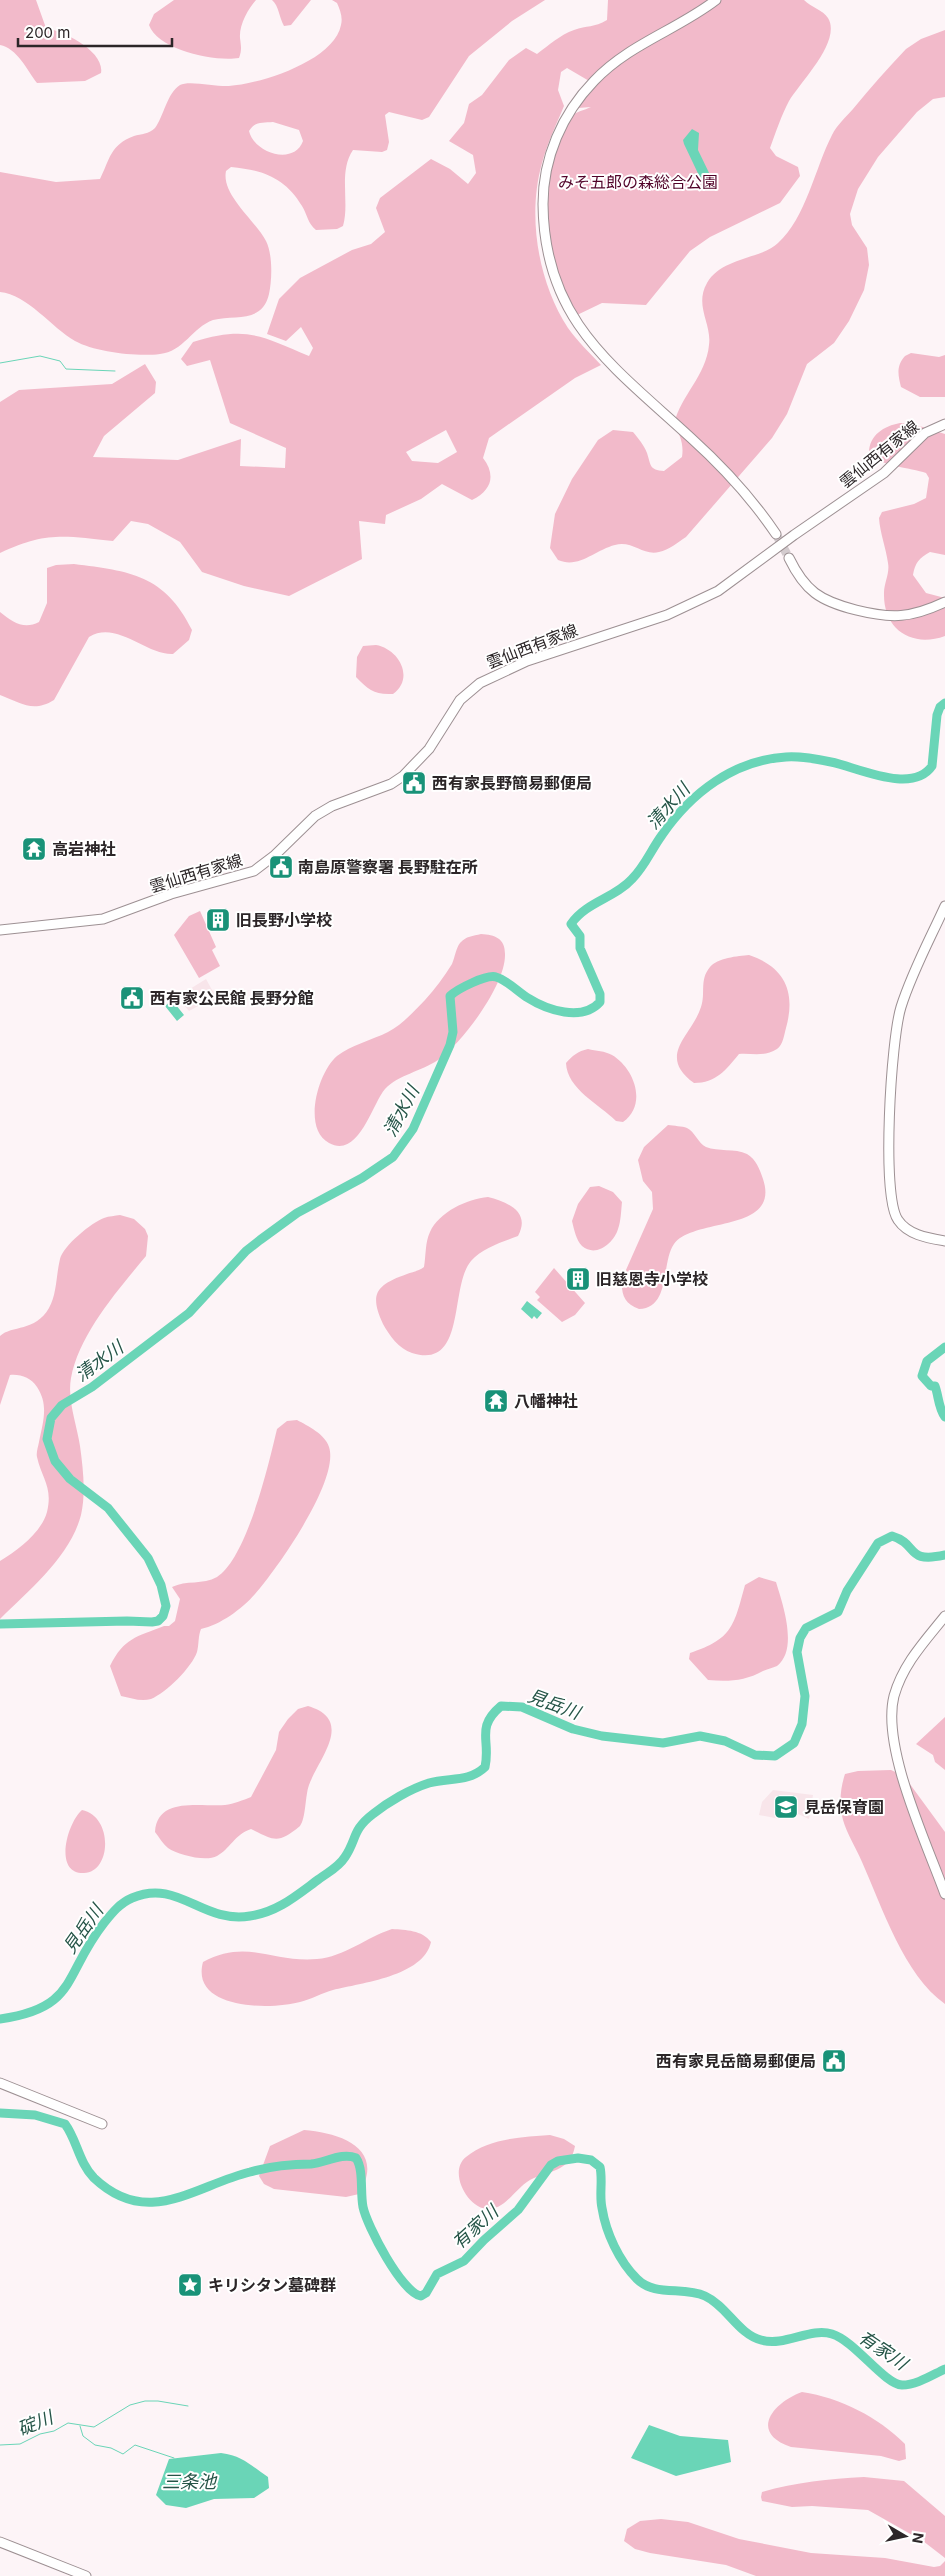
<svg xmlns="http://www.w3.org/2000/svg" width="945" height="2576" font-family="Inter,'Noto Sans JP',sans-serif">
<style>
.built{fill:#f8e5ea}
.green{fill:#f2baca;fill-rule:evenodd}
.water{fill:#6ad5b7}
.lines{fill:none;stroke-linecap:round;stroke-linejoin:round}
.stream{stroke:#6ad5b7;stroke-width:1}
.river{stroke:#6ad5b7;stroke-width:9}
.secondary-tunnel{stroke:#d3cbce;stroke-width:9;stroke-dasharray:9 4.5;stroke-linecap:butt}
.secondary-casing{stroke:#9d9093;stroke-width:11}
.primary-casing{stroke:#9d9093;stroke-width:11}
.secondary{stroke:#fff;stroke-width:9}
.primary{stroke:#fff;stroke-width:9}
.labels{text-anchor:middle;dominant-baseline:central;stroke-width:4;stroke-linejoin:round;paint-order:stroke}
.park-label{font-size:16px;fill:#510329;stroke:#fff}
.street-label{font-size:16px;fill:#2c2628;stroke:#fff}
.poi-label{font-size:16px;font-weight:bold;fill:#2c2628;stroke:#fff;text-anchor:start}
.water-label{font-size:18px;font-style:italic;fill:#265548;stroke:#fff}
</style>
<rect width="100%" height="100%" fill="#fdf4f7"/>
<path class="built" d="M206,979l11,20 -3,4 -14,2 -11,6 -12,-14z
M773,1790l40,5 -4,24 -11,-5 -16,-1 -2,6 -21,-4 3,-13z"/>
<path class="green" d="M0,0h36l10,28c17,3 59,23 55,45l-16,8 -48,2c-10,-13 -20,-35 -37,-38z
M174,0h82c-8,9 -17,25 -16,38 1,8 2,12 -1,20 -25,4 -81,-8 -90,-33l5,-11z
M272,0h39l-20,25 -7,1c-5,-9 -5,-20 -12,-26z
M332,0h213l-33,21 -43,35 -40,61 -7,3 -33,-8 -4,3 4,27 -2,8 -5,2 -29,-2c-15,22 -3,52 -10,76l-6,3 -21,1c-8,-6 -9,-16 -14,-24 -17,-28 -39,-36 -71,-39l-5,4c-5,24 30,50 40,70 7,14 6,39 3,53 -7,30 -34,20 -56,26 -20,7 -30,32 -53,34 -23,3 -65,-2 -85,-13 -23,-13 -48,-47 -75,-49v-120l56,10 44,-3c10,-20 10,-34 34,-43 7,-2 15,-2 21,-8 9,-12 12,-35 25,-43 9,-5 37,2 49,1 31,-2 105,-25 112,-61 2,-8 -1,-15 -4,-22zM273,122l26,8 4,11c-9,25 -49,12 -54,-10 6,-10 13,-8 24,-9z
M608,0h196c7,7 19,10 24,18 14,23 -28,64 -39,83 -8,15 -13,31 -19,47l6,8 22,11 2,9 -20,27 -70,34 -20,14 -44,54 -44,-2 -27,13c-28,-53 -44,-147 -4,-199 3,-5 14,-7 20,-10l-13,1 18,-23 -29,-17 -6,4 -3,18 6,16c-8,19 -17,38 -22,57 -15,53 -4,119 26,165 9,13 22,25 33,37l-26,13 -86,60 -6,20c13,17 9,32 -11,42l-30,-16 -21,15 -35,16 -1,9 -26,-3 3,38 -73,37 -45,-10 -42,-14 -22,-30 -32,-18 -17,-3 -18,20c-48,-5 -67,-10 -113,12v-151l19,-12 93,-6 33,-20 11,18 -1,11 -51,43 -11,21 85,3 63,-21 -1,27 45,2 1,-20 -56,-25 -20,-63 -23,6 -6,-7 12,-17c53,-16 67,-7 116,14l4,-8 -12,-21 -15,14 -19,-7 12,-35 21,-21 52,-28 19,-6 14,-12 -9,-24 4,-10 51,-39 19,10 18,15 8,-11 -3,-18 -24,-14 15,-18 5,-19 13,-9 27,-35 17,-12 11,6c12,-9 23,-19 37,-24 13,-5 20,-2 33,-10zM446,430l11,22 -19,11 -26,-2 -6,-9z
M945,30v67l-12,2 -16,13 -39,45 -20,32 -8,25 2,11 15,23 2,17 -5,25 -15,31 -15,22 -27,21 -20,50 -15,24 -86,99c-8,5 -17,13 -27,15 -16,4 -27,-12 -44,-7 -20,5 -36,24 -57,15l-8,-12 5,-34 17,-35 26,-39 15,-10 20,2c5,6 11,13 14,21 4,12 2,17 17,18l18,-14c2,-13 -2,-22 -8,-33 7,-29 32,-48 35,-79 3,-22 -15,-39 -2,-62 15,-26 55,-24 71,-40 28,-25 37,-75 54,-108 5,-10 14,-18 21,-26 17,-21 35,-41 53,-60l15,-10z
M911,353l28,4 6,-2v42h-25l-19,-10c-3,-12 -5,-21 4,-31z
M900,423l13,1 32,10v121l-15,-3c-11,6 -15,11 -17,23l13,18 19,5v38c-33,12 -62,-6 -61,-43 0,-10 6,-20 4,-30 -2,-15 -8,-30 -9,-45l3,-6 32,-8 12,-6 3,-20 -3,-5c-14,-5 -51,-8 -57,-20 0,-18 15,-27 31,-30z
M74,564c56,7 91,11 118,66l-3,10 -16,14c-28,1 -56,-34 -84,-17l-35,63c-21,13 -33,3 -54,-5v-83c12,10 24,18 39,10l8,-19v-35l9,-3z
M376,645c23,4 39,33 17,49 -19,1 -24,-4 -37,-17l1,-20 6,-11z
M200,911l16,36 -4,3 8,16 -21,12 -25,-43 15,-19z
M481,934c14,1 24,4 24,20 1,31 -43,89 -67,106 -16,11 -40,15 -53,29 -13,15 -26,70 -56,54 -27,-14 -11,-71 8,-87 14,-11 35,-16 51,-24 15,-8 25,-20 37,-32 10,-11 19,-23 27,-36 3,-7 4,-16 8,-21 6,-7 13,-7 21,-9z
M749,955c36,12 47,37 37,73 -2,7 -3,17 -9,21 -12,8 -25,4 -38,5 -13,16 -23,29 -45,29 -38,-28 -2,-47 7,-76 5,-14 -2,-27 9,-40 7,-9 28,-11 39,-12z
M588,1049c8,2 17,2 24,6 22,13 36,49 11,67l-7,-1c-17,-17 -49,-32 -50,-58 6,-7 12,-12 22,-14z
M668,1125c6,1 14,1 19,3 8,4 11,15 19,19 12,5 29,1 41,7 9,5 13,16 16,25 18,54 -69,38 -89,65 -13,18 -3,64 -35,65 -15,-5 -18,-15 -17,-30l31,-70 -1,-17 -9,-11 -5,-21 6,-13z
M599,1186l14,6 9,10c-1,9 -1,19 -4,27 -4,14 -22,29 -36,17 -6,-6 -8,-17 -10,-25l6,-17 12,-17z
M488,1197c20,5 43,15 30,39 -16,6 -36,12 -47,25 -22,26 -4,109 -59,92 -13,-4 -23,-18 -29,-29 -14,-30 -7,-39 24,-50 5,-2 12,-3 17,-7 2,-11 1,-25 6,-35 9,-20 37,-33 58,-35z
M120,1215l14,4 11,10 3,7 -2,20c-28,34 -67,78 -75,122 -4,22 6,47 9,68 3,22 6,47 1,69 -11,42 -51,74 -81,104v-58c18,-11 41,-28 47,-49 6,-25 -5,-33 -10,-55 -1,-4 1,-10 2,-15 4,-20 10,-37 -2,-55 -6,-9 -16,-13 -27,-12l-10,30v-69c12,-11 35,-4 49,-28 8,-14 7,-33 11,-49 3,-13 32,-37 44,-41 5,-2 11,-2 16,-3z
M554,1268l31,35 -10,12 -13,7 -25,-22 3,-3 -5,-5z
M297,1420c11,6 28,14 32,27 11,33 -52,122 -74,147 -13,15 -35,31 -54,35 -3,7 -2,16 -4,23 -5,15 -31,41 -46,47 -10,3 -20,-1 -30,-3l-11,-30c14,-28 26,-29 54,-40h5l6,-5 5,-22 -8,-12c14,-7 31,-2 45,-10 30,-19 52,-114 60,-148l10,-8z
M759,1577l17,5c6,20 23,67 1,84 -4,2 -10,3 -14,5 -18,10 -35,11 -55,9l-19,-21 1,-6c43,-14 44,-28 55,-68z
M308,1706c47,14 11,52 1,79 -4,11 -3,33 -9,41 -22,18 -25,15 -49,3 -17,6 -21,20 -34,27 -11,6 -39,-1 -49,-8 -5,-4 -9,-11 -13,-16 2,-36 46,-25 70,-27 9,-1 18,-5 26,-8l25,-47 3,-18 9,-13 10,-10z
M945,1717v53l-10,-8 -2,-7 -17,-11z
M891,1770l13,6 41,56v172c-41,-29 -63,-97 -83,-142 -6,-14 -15,-28 -19,-42 -4,-15 -3,-31 2,-46l13,-3z
M82,1810c31,6 30,62 2,63 -31,1 -17,-50 -2,-63z
M392,1929c14,1 30,1 39,13 -7,34 -70,41 -98,48 -11,3 -21,9 -33,12 -29,8 -110,8 -97,-40 44,-24 70,1 114,-3 27,-2 50,-22 75,-30z
M304,2130c38,3 82,19 55,64l-13,3 -72,-8 -10,-5 -5,-8 11,-30z
M550,2135l14,4 11,7c-4,23 -22,25 -41,32 -16,6 -26,29 -43,31 -22,3 -44,-37 -25,-52 23,-19 57,-20 84,-22z
M802,2392c39,6 76,25 103,52l1,15 -7,2 -18,-5 -90,-9c-42,-14 -19,-44 11,-55z
M864,2477l40,4 41,35v42l-22,-17 -55,-31 -56,-4 -20,1 -30,-6 -1,-4 1,-5c34,-10 67,-13 102,-15z
M661,2519l27,3 51,17 72,14 74,5 49,9 6,-1 5,-5v15h-189l-30,-11 -76,-12 -15,-4 -11,-8 3,-12 13,-8z"/>
<path class="water" d="M692,129l7,4 -1,17 14,29 1,7 -3,1 -6,-1 -20,-42 -1,-4z
M172,1000l12,15 -7,6 -12,-15z
M527,1301l15,12 -5,6 -3,-3 -2,3 -11,-10z
M649,2425l31,11 48,4 3,22 -55,14 -45,-18z
M221,2453c22,3 29,12 47,24l1,11 -15,10 -40,1 -28,9 -20,-3 -10,-10 13,-36z"/>
<g class="lines">
<path class="stream" d="M0,363l40,-7 20,5 6,8 49,2
M80,2426l3,10 12,9 16,3 12,6 12,-9 39,13
M0,2445l20,-1 20,-10 14,-3 14,-8 26,4 36,-22 15,-4h13l30,5"/>
<path class="river" d="M945,1347l-18,14 -5,15 9,10h4c4,11 3,21 10,31
M0,1624l127,-3 25,1 6,-1 5,-5 3,-10 -5,-21 -13,-27 -40,-50 -38,-29 -15,-18 -8,-22 4,-21 11,-13 30,-18 97,-74 57,-62 14,-11 37,-27 65,-35 31,-21 20,-28 37,-84 3,-13 -3,-36c7,-7 37,-22 46,-19 11,3 22,15 32,21 19,12 54,24 72,4v-8l-20,-46v-12l-9,-12c15,-22 44,-26 61,-45 13,-13 19,-29 30,-44 29,-42 72,-75 124,-78 15,-1 31,2 45,5 26,5 81,33 101,4l5,-51 3,-8 5,-4
M0,2019c78,-11 63,-44 104,-96 8,-10 16,-20 28,-25 46,-20 70,26 118,18 28,-4 47,-21 69,-37 9,-7 19,-11 26,-22 12,-18 7,-27 28,-43 15,-12 37,-25 56,-31 20,-6 39,0 56,-16 6,-27 -10,-39 16,-61l21,1 51,22 29,7 61,7 37,-7 25,5 30,14 20,1 19,-13 8,-19 3,-28 -8,-44 3,-14 6,-10 32,-16 9,-21 31,-48 14,-7c27,8 13,28 53,19
M0,2113l35,2 30,9c12,16 14,39 29,54 54,51 100,8 156,-6 21,-6 40,-8 61,-8 14,-1 31,-12 45,-6 8,12 4,34 7,49 4,19 39,86 58,89l5,-3 11,-19 27,-13 20,-21 34,-30 33,-45 7,-4 20,-3 13,2 9,7c3,13 -1,28 2,41 4,25 17,53 35,71 18,18 46,7 68,17 22,10 33,38 56,44 24,7 49,-13 71,-6 23,7 52,50 70,51 15,0 30,-10 43,-16"/>
<path class="secondary-tunnel" d="M776,534l13,24"/>
<defs>
<path id="secondary" d="M716,0c-39,30 -87,44 -122,81 -32,33 -51,77 -51,123 1,117 70,162 148,234 31,28 62,62 85,96
M789,558c16,33 31,43 67,52 36,9 55,8 89,-8
M945,906c-15,33 -33,66 -44,101 -10,32 -20,189 -3,213 10,15 30,18 47,21
M945,1616c-20,25 -42,48 -51,80 -13,51 33,148 51,198
M0,2083l102,41
M0,2542l86,34"/>
<path id="primary" d="M0,930l103,-11 68,-25 83,-23 21,-16 40,-39 17,-10 59,-22 12,-8 26,-27 31,-49 20,-17 47,-22 140,-46 51,-24 76,-56 90,-62 41,-40 20,-9"/>
</defs>
<use href="#secondary" class="secondary-casing"/>
<use href="#primary" class="primary-casing"/>
<use href="#secondary" class="secondary"/>
<use href="#primary" class="primary"/>
</g>
<defs>
<symbol id="civic-square" viewBox="-11 -11 22 22"><rect x="-9" y="-9" width="18" height="18" rx="4" fill="#199278" stroke="#fff"/><path d="M-.6-6.5H3V-4.5H.6V-3L4-1V1h2V6H-6V1h2V-1L-.6-3ZM-1.2 2.5V6h2.4V2.5Z" fill="#fff"/></symbol>
<symbol id="temple-square" viewBox="-11 -11 22 22"><rect x="-9" y="-9" width="18" height="18" rx="4" fill="#199278" stroke="#fff"/><path d="M0-6L5-2H3V0L6.5 2.5H4V6H1.5V3h-3V6H-4V2.5H-6.5L-3 0V-2H-5Z" fill="#fff"/></symbol>
<symbol id="building-square" viewBox="-11 -11 22 22"><rect x="-9" y="-9" width="18" height="18" rx="4" fill="#199278" stroke="#fff"/><path d="M-4-6H4V6H1V3H-1V6H-4ZM-2.5-4.3h1.7v1.8h-1.7ZM.8-4.3h1.7v1.8H.8ZM-2.5-1h1.7V.8h-1.7ZM.8-1h1.7V.8H.8Z" fill="#fff"/></symbol>
<symbol id="school-square" viewBox="-11 -11 22 22"><rect x="-9" y="-9" width="18" height="18" rx="4" fill="#199278" stroke="#fff"/><path d="M0-5L7-2L0 1L-7-2ZM-4 1L0 2.5L4 1V4Q0 6-4 4Z" fill="#fff"/></symbol>
<symbol id="sight-square" viewBox="-11 -11 22 22"><rect x="-9" y="-9" width="18" height="18" rx="4" fill="#199278" stroke="#fff"/><path d="M0-6L1.8-2.2L6-1.7L2.9 1.2L3.7 5.4L0 3.3L-3.7 5.4L-2.9 1.2L-6-1.7L-1.8-2.2Z" fill="#fff"/></symbol>
</defs>
<g fill-rule="evenodd">
<use href="#civic-square" x="400" y="769" width="28" height="28"/>
<use href="#temple-square" x="20" y="835" width="28" height="28"/>
<use href="#civic-square" x="267" y="853" width="28" height="28"/>
<use href="#building-square" x="204" y="906" width="28" height="28"/>
<use href="#civic-square" x="118" y="984" width="28" height="28"/>
<use href="#building-square" x="564" y="1265" width="28" height="28"/>
<use href="#temple-square" x="482" y="1387" width="28" height="28"/>
<use href="#school-square" x="772" y="1793" width="28" height="28"/>
<use href="#civic-square" x="820" y="2047" width="28" height="28"/>
<use href="#sight-square" x="176" y="2271" width="28" height="28"/>
</g>
<g class="labels">
<g class="park-label">
<text x="638" y="182">みそ五郎の森総合公園</text>
</g>
<g class="street-label">
<text transform="translate(879 454) rotate(-39)">雲仙西有家線</text>
<text transform="translate(532 646) rotate(-21)">雲仙西有家線</text>
<text transform="translate(196 873) rotate(-17)">雲仙西有家線</text>
</g>
<g class="poi-label">
<text x="432" y="783">西有家長野簡易郵便局</text>
<text x="52" y="849">高岩神社</text>
<text x="298" y="867">南島原警察署 長野駐在所</text>
<text x="236" y="920">旧長野小学校</text>
<text x="150" y="998">西有家公民館 長野分館</text>
<text x="596" y="1279">旧慈恩寺小学校</text>
<text x="514" y="1401">八幡神社</text>
<text x="804" y="1807">見岳保育園</text>
<text x="816" y="2061" text-anchor="end">西有家見岳簡易郵便局</text>
<text x="208" y="2285">キリシタン墓碑群</text>
</g>
<g class="water-label">
<text transform="translate(668 806) rotate(-48)">清水川</text>
<text transform="translate(401 1111) rotate(-62)">清水川</text>
<text transform="translate(99 1361) rotate(-36)">清水川</text>
<text transform="translate(554 1704) rotate(20)">見岳川</text>
<text transform="translate(83 1929) rotate(-55)">見岳川</text>
<text transform="translate(475 2227) rotate(-42)">有家川</text>
<text transform="translate(883 2350) rotate(34)">有家川</text>
<text transform="translate(35 2423) rotate(-22)">碇川</text>
<text x="189" y="2481">三条池</text>
</g>
</g>
<g transform="translate(905 2536) rotate(99)" stroke="#ffffff" stroke-width="4" paint-order="stroke">
<path d="M0-4L9 19L0 12L-9 19Z" fill="#2c2628"/>
<text y="-8" font-size="14" font-weight="bold" text-anchor="middle" fill="#2c2628">N</text>
</g>
<path d="M18 38v8h154v-8" fill="none" stroke="#2c2628" stroke-width="2.5"/>
<text x="25" y="38" font-size="15" fill="#2c2628" stroke="#ffffff" stroke-width="4" paint-order="stroke">200 m</text>
</svg>
